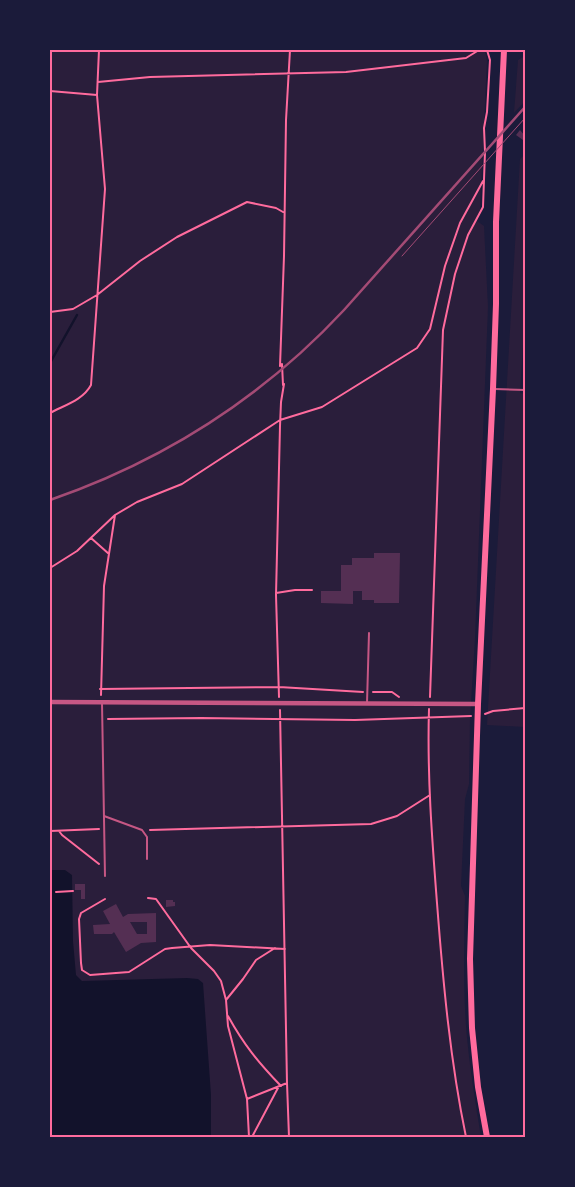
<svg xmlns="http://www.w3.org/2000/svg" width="575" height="1187" font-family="'Exo 2',sans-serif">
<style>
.green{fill:#2a1e3b}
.water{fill:#12122b}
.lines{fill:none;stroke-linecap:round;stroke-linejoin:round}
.stream{stroke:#12122b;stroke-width:2.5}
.building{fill:#542f53;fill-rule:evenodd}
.path{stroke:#ff6b9d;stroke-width:2}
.service{stroke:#c65784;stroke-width:2}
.minor{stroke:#c65784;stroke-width:4.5}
.secondary{stroke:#ff6b9d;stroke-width:6}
.tram{stroke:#a44b75;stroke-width:1}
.rail{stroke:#a44b75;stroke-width:2.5}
.neatline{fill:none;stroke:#ff6b9d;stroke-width:2}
</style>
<rect width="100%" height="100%" fill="#1b1b3a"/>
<path class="green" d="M50,50h435l2,11 -7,149 -3,11 7,5 4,81 -13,331 -5,81 -1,65 -4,15 -4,87 4,10c-1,43 -2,87 1,130 3,38 9,74 15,111h-431z
M525,56v45l-11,12 4,-53z
M525,154v159l-5,80 5,1v333l-38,-2 33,-566z"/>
<path class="water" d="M50,870h15l7,5 1,66 3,34 6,6 105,-3 11,1 5,4 8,112v42h-161z"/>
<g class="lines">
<path class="stream" d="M50,363l27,-48"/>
</g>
<path class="building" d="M520,130l5,6 -2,4 -7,-5z
M374,553h26l-1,50h-25v-3h-12v-9h-9v13l-32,-1v-12h20v-26h11v-7h22z
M75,884h10v15h-4v-9h-6z
M166,900h7v2h2v4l-9,1z
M116,904l7,13 5,-3 28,-1v29l-15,1 -15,9 -12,-20 -2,2h-18l-1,-9 17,-1 -7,-13zM130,922h17v12h-10z"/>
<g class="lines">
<path class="path" d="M512,51h13
M98,82l52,-5 196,-5 120,-14 13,-8
M50,91l47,4
M50,312l23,-3 24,-14 43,-34 37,-24 70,-35 29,6 7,4
M50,413c15,-8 33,-13 41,-28l14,-196 -8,-94 2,-45
M91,538l18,16
M50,568l27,-17 38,-36 22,-13 45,-18 98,-64 42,-13 95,-59 13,-19 15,-63 15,-43 23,-42
M276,593l19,-3h17
M100,689l179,-2 84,5
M373,692h19l7,5
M101,695l3,-109 11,-71
M279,697l-3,-102 4,-169 1,-24 3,-18 -1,1 -1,-21 -2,2 4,-110 2,-136 4,-70
M430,697l13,-367 12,-56 13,-39 15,-28 2,-55 -1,-24 3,-16 3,-52 -3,-10
M429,709c-2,65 3,130 8,194 6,78 13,157 29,234
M280,710l7,373 2,54
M485,714l8,-3 32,-3
M108,719l93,-1 154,2 116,-4
M150,830l221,-6 26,-8 33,-21
M50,831l49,-2
M59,831l3,4 37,29
M56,892l17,-1
M148,898l8,1 35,49 23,23 7,10 5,19 2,26 19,73 2,38
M105,899l-24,14 -2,6 2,44 1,7 8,5 39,-3 36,-23 7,-1 38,-3 75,4
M226,1000l17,-21 13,-19 19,-12
M228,1016c16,29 30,46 53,70
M247,1099l40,-16
M252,1137l27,-51"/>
<path class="service" d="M495,389l30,1
M102,703l3,173
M367,703l2,-70
M104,816l38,14 5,7v22"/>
<path class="minor" d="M50,702l428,2"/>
<path class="secondary" d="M487,1137l-9,-50 -6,-59 -2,-69 8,-255 15,-315 3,-85v-82l8,-172"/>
<path class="tram" d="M522,111l3,-4
M402,256l123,-138"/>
<path class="rail" d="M50,500c113,-39 213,-103 294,-190l181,-203"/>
</g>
<rect width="575" height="1187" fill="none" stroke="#1b1b3a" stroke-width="102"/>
<rect x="51" y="51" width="473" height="1085" class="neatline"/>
</svg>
